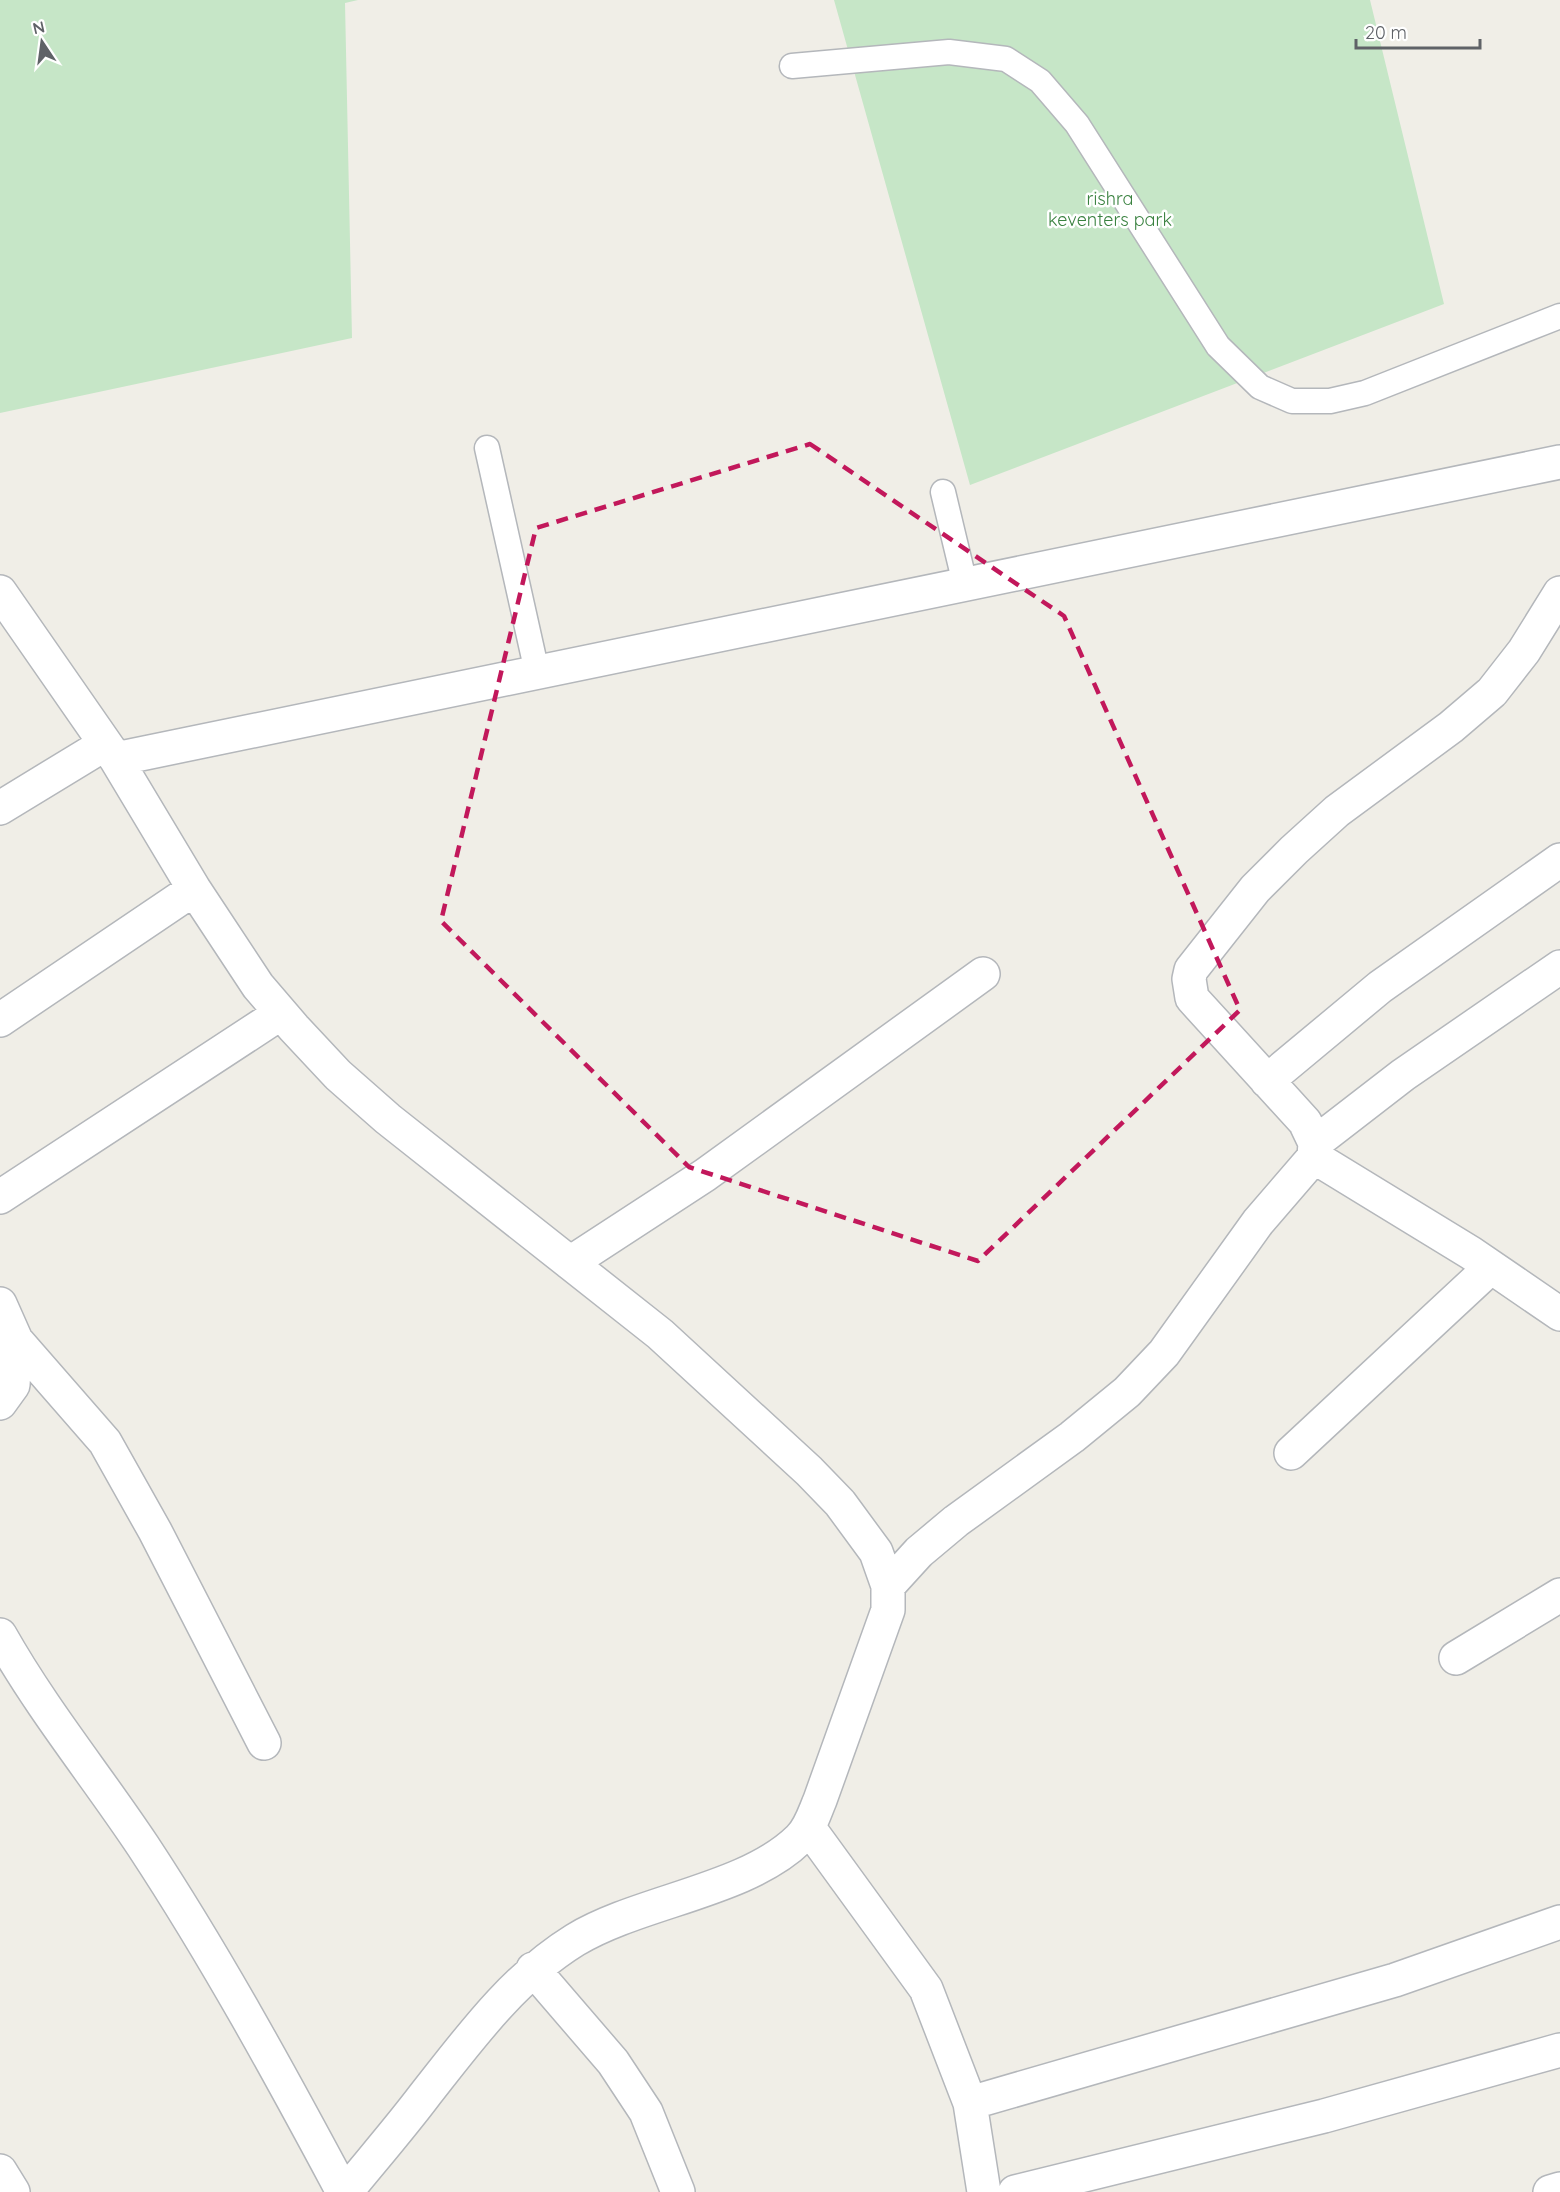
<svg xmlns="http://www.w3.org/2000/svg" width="1560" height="2192" font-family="Quicksand,sans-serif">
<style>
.green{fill:#c6e6c7}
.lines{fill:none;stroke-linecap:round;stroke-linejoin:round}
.service-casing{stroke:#b4b7bb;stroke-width:27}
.minor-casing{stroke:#b4b7bb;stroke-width:36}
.service{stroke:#fff;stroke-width:24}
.minor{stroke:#fff;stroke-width:33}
.marked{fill:none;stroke:#c2185b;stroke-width:4.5;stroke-dasharray:12 8;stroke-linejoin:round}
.labels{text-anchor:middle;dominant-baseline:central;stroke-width:5;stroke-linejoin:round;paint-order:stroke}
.park-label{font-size:18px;fill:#3a8240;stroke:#fff}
</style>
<rect width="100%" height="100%" fill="#f0eee7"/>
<path class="green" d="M0,0h358l-13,3 7,335 -352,75z
M834,0h536l74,304 -474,181z"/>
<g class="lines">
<defs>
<path id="service" d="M792,66l157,-14 57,7 34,22 37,43 141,222 42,41 32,14h38l35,-8 195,-77
M487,448l50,224
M943,492l22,92"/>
<path id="minor" d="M0,592l116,167 78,130 64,97 36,42 44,47 50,44 272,215 149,137 31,32 36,49 12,34v24l-68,190c-6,14 -10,29 -21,39 -53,52 -160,62 -224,101 -63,39 -106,99 -151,156 -25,33 -52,64 -78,96
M116,759l1444,-297
M0,808l105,-64
M0,1020l194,-131
M1267,1081l113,-94 180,-127
M1315,1143l88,-68 157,-108
M1314,1157l157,96 89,61
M0,1197l281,-184
M570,1263l135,-88 278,-201
M0,1304l16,36 -3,45 -13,18
M16,1340l89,102 50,89 109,212
M1291,1453l200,-186
M888,1586l31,-34 37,-31 116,-84 55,-45 37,-39 94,-131 56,-65 1,-14 -10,-21 -113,-124 -3,-19 2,-9 64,-81 39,-39 43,-39 114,-84 41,-35 32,-41 36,-58
M0,1635c43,76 95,139 143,211 73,111 137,228 200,346
M1456,1658l104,-63
M809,1828l117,161 44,114 14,89
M533,1969l80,93 33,50 32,80
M970,2103l425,-123 165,-58
M0,2171l13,21
M1015,2192l309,-76 236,-66
M1550,2192l10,-3"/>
</defs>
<use href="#service" class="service-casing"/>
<use href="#minor" class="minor-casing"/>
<use href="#service" class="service"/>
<use href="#minor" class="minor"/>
</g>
<path class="marked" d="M810,444l254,172 176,394 -262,251 -289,-94 -248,-246 95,-393z"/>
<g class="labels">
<g class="park-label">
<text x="1110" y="198">rishra<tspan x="1110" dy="21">keventers park</tspan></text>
</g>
</g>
<g transform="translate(42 42) rotate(347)" stroke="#ffffff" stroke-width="4.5" paint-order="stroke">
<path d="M0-4.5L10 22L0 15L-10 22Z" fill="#5f6267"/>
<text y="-9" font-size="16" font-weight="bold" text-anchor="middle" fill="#5f6267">N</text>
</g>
<path d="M1356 39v9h124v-9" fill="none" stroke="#5f6267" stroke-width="3"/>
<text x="1365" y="39" font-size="18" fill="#5f6267" stroke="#ffffff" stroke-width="4.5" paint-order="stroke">20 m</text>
</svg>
